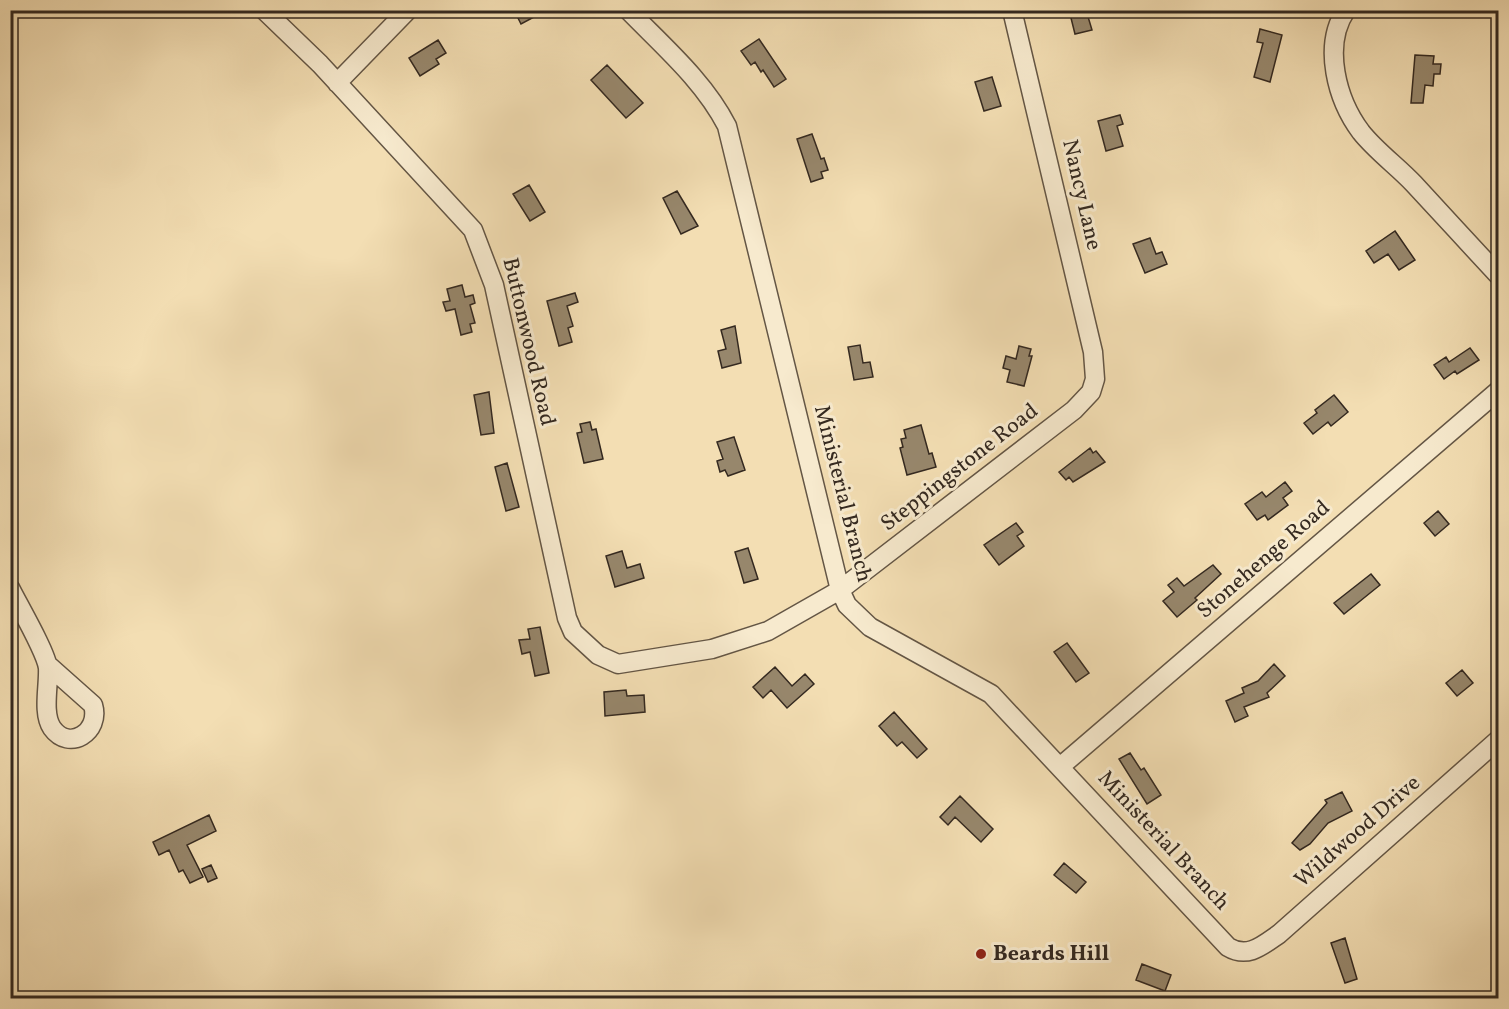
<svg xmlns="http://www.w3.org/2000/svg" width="1509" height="1009" font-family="Vollkorn,serif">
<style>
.building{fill:#97876c;stroke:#342920;stroke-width:1.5}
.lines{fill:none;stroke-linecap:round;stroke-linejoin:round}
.minor-casing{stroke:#645645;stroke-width:21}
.minor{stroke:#f7eace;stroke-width:18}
.poi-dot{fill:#8f2418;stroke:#f7eace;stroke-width:2}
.labels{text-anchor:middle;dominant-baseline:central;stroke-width:6;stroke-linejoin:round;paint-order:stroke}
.street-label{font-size:22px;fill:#342920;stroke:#f7eace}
.poi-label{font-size:22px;font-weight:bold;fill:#342920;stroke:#f7eace;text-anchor:start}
</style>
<rect width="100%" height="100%" fill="#f3deb3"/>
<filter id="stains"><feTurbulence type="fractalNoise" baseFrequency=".00333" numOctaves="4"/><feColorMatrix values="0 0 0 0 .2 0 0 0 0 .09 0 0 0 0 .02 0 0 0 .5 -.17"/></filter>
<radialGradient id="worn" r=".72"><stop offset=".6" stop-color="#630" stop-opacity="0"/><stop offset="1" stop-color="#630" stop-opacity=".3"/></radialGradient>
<path class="building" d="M514,10h33l-26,14z
M1069,10h17l6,20 -17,4z
M1260,29l22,6 -12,47 -16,-5 9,-34 -6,-1z
M759,39l27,40 -12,8 -11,-17 -2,2 -6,-10 -4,3 -10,-14z
M438,40l8,13 -10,6 3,5 -19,12 -11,-18z
M1415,55l19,1 -1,8h8l-1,10h-6l-1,12 -8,-1 -2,18h-12z
M607,65l36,38 -17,15 -35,-38z
M992,77l9,29 -17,5 -9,-29z
M1120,115l3,9 -6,2 6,20 -17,5 -8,-30z
M812,134l9,25 3,-1 4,12 -7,2 2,6 -12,4 -14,-43z
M529,185l16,27 -15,9 -17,-27z
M677,191l21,35 -17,8 -18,-36z
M1395,231l20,29 -16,10 -11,-16 -14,9 -8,-12z
M1150,238l6,16 6,-2 5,12 -22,9 -12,-29z
M462,285l3,12 8,-2 2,8 -5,2 5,18 -5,1 2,8 -11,3 -6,-26 -9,2 -3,-9 7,-1 -3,-12z
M575,293l3,9 -11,4 6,20 -5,2 4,14 -13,4 -12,-45z
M735,326l6,37 -19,5 -4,-17 8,-2 -5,-19z
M860,345l3,18 7,-1 3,15 -19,3 -6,-33z
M1019,346l12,3 -2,7h3l-8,30 -17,-4 3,-12 -7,-2 3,-12 10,3z
M1470,348l9,12 -22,14 -2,-3 -11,8 -10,-14 12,-8 3,5z
M489,392l5,41 -13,2 -7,-40z
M1334,395l14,17 -17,14 -3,-4 -15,12 -9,-11 13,-10 -2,-3z
M590,422l2,8 4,-1 7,30 -19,4 -7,-30 5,-1 -2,-8z
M921,425l8,29 3,-1 4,14 -29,8 -7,-27 3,-1 -2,-8 5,-1 -2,-8z
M734,437l11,33 -17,6 -3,-6 -5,2 -3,-11 6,-2 -6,-17z
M1090,448l3,5 3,-2 9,11 -32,20 -4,-5 -3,3 -7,-8z
M507,463l12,44 -13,4 -11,-44z
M1285,482l7,9 -9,7 5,7 -20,15 -3,-5 -8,5 -12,-16 17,-12 4,5z
M1438,511l11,13 -14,12 -11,-13z
M1016,523l7,9 -6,4 7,10 -25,19 -15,-20z
M748,548l10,31 -14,4 -9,-31z
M622,551l5,17 13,-4 4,14 -29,9 -9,-31z
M1213,565l8,9 -26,24 2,2 -20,17 -14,-16 11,-9 -6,-7 9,-7 7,8z
M1371,574l9,11 -36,29 -10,-11z
M540,627l9,46 -14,3 -5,-24 -8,2 -3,-14 11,-1 -2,-10z
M1067,643l22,30 -13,9 -22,-30z
M1274,664l11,12 -18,17 2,4 -25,10 4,9 -13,6 -9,-21 18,-8 -2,-5 16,-7z
M775,667l17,19 13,-12 9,10 -27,24 -16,-18 -8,8 -10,-11z
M1462,670l11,13 -16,13 -11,-13z
M626,690l1,6 17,-1 1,17 -40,4 -1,-24z
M894,712l33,37 -10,9 -15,-16 -5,4 -18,-20z
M1130,753l11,17 3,-2 17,27 -14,9 -28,-45z
M1342,792l10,19 -24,12 -18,21 -10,6 -8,-7 35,-40 -2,-3z
M960,796l33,33 -12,13 -26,-25 -7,8 -8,-8z
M209,815l7,16 -29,14 16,32 -13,6 -7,-13 -4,2 -10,-22 -10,5 -6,-13z
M1064,863l22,19 -10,11 -22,-18z
M211,865l6,13 -9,4 -6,-13z
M1345,938l12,41 -12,4 -14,-40z
M1142,964l29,11 -6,16 -29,-11z"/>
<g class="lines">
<defs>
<path id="minor" d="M264,10l56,54 153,166 21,55 73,333 6,14 25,23 20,9 94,-15 56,-18 72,-41 234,-180 17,-18 4,-13 -2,-27 -81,-342
M628,10c35,36 76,71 99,116l113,464 7,15 23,22 121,67 237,253c20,12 35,-2 51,-13l219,-194
M1346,10c-24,36 -9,90 15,122 15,19 36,34 53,52 28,30 56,61 84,91
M337,83l71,-73
M10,588c9,18 36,64 38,80 1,18 -6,45 4,60 17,24 49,4 41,-23l-45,-40
M1061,766l437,-375"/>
</defs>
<use href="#minor" class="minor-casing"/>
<use href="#minor" class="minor"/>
</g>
<circle class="poi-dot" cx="981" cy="954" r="6"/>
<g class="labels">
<g class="street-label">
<text transform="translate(1081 195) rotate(77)">Nancy Lane</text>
<text transform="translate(528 342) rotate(77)">Buttonwood Road</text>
<text transform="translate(960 468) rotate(-38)">Steppingstone Road</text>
<text transform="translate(842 494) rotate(76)">Ministerial Branch</text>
<text transform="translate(1264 560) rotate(-41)">Stonehenge Road</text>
<text transform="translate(1358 832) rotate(-41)">Wildwood Drive</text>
<text transform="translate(1163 841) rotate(47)">Ministerial Branch</text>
</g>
<g class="poi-label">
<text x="993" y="954">Beards Hill</text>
</g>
</g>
<rect width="1509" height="1009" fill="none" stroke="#f3deb3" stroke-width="36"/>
<rect x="12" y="12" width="1485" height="985" fill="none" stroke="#342920" stroke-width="3"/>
<rect x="18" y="18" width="1473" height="973" fill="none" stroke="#342920" stroke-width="1.5"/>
<rect width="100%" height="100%" filter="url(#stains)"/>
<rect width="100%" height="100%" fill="url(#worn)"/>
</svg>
